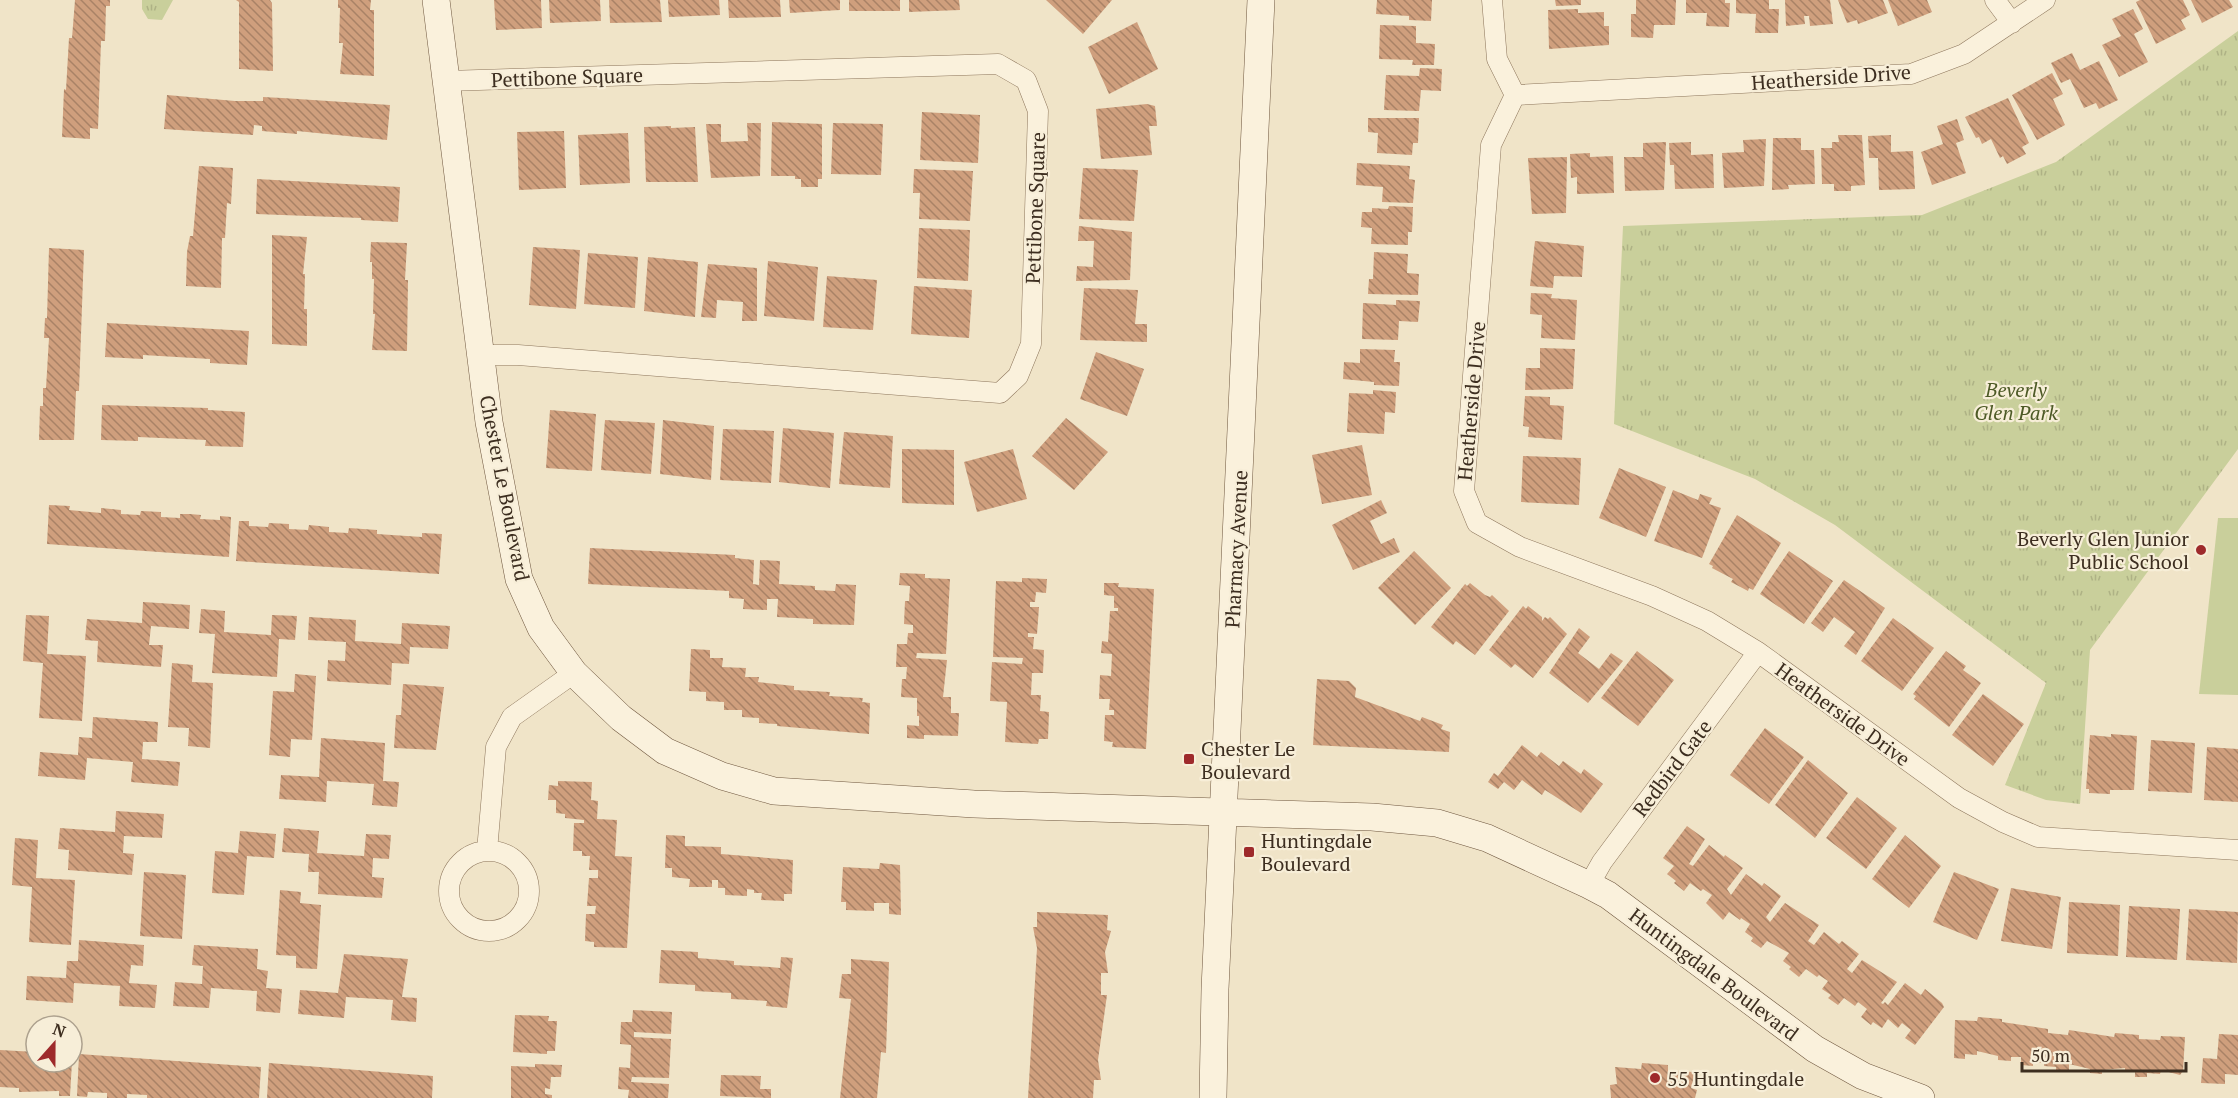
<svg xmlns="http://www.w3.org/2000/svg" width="2238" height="1098" font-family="'PT Serif',serif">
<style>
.park{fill:url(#park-tufts)}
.garden{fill:#c9cf9b}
.building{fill:url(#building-back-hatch)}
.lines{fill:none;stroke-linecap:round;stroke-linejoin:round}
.street-casing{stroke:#8d765c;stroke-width:21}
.secondary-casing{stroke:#6f573f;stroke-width:28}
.street{stroke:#faf1dc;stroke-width:20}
.secondary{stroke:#faf1dc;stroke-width:27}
.poi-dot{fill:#9e2a2b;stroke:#f7eed8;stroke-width:2}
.labels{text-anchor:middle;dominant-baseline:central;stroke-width:4.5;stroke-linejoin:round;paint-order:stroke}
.street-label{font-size:20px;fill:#3d2e20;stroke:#f7eed8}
.park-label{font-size:20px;font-style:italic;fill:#4d5a26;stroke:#f7eed8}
.poi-label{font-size:20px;fill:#3d2e20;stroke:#f7eed8;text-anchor:start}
</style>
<defs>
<pattern id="park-tufts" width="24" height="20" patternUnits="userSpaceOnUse" patternTransform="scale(1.5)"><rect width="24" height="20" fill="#c9cf9b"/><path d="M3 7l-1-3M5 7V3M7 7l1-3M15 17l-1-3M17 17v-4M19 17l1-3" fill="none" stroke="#aeb285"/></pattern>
<pattern id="building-back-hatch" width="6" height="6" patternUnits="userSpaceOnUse" patternTransform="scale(1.5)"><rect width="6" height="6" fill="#cf9f7d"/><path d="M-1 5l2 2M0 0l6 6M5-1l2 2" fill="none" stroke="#a98266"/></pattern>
</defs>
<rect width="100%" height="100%" fill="#f0e4c8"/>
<path class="park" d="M142,0h31l-11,20 -14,-1 -6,-10z
M2238,31v418l-148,201 -10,154 -34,-4 -41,-15 41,-102 -211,-158 -80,-46 -141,-55 9,-198 299,-11 134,-53z"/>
<path class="garden" d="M2218,518h20v177l-39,-1z"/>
<path class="building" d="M75,0h35v6h-4l-1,35h-4l-3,88 -8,-1v11l-28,-2 2,-48 2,1 3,-52h3z
M236,0h34l2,3 1,68 -34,-2v-67z
M338,0h33l-1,10h4v66l-34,-2 3,-31h-4l1,-35h-2z
M494,0h47l1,28 -46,2z
M549,0h51l1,21 -51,2z
M609,0h51l2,22 -52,1z
M668,0h51l1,15 -51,2z
M728,0h52l1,17 -52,1z
M789,0h51v10l-50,3z
M849,0h51v11h-51z
M909,0h50l1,10 -51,2z
M1046,0h66l-29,34z
M1377,0h55l-1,21 -22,-1v-4l-33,-2z
M1555,0h26v5l-25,1z
M1636,0h40l-1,25h-21l-1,13 -22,-1v-23h5z
M1686,0h39v3h5l-1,24 -23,-1 1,-13h-21z
M1736,0h33v9h10l-1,24h-23l1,-19 -20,-1z
M1785,0h45l3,24 -23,2 -1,-10h-5l1,8 -19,2z
M1838,0h45l5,13 -30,11 -1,-4 -10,3z
M1888,0h39l5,12 -34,14z
M2140,0h43l7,15 -9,5 5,9 -30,15 -20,-42z
M2191,0h38l4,7 -31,16z
M1578,9v4l26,-1v14h5v19l-60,4 -1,-39z
M2133,9l10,20 -9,5 14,28 -29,15 -17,-32 19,-9 -9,-17z
M1137,22l21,47 -49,25 -21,-47z
M1380,25l36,1v17l19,1 -1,21h-22l1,-5 -34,-1z
M2072,53l8,17 19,-9 19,39 -19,9 -3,-6 -12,5 -14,-29 -9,4 -10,-20z
M1420,68l22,1 -1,22 -20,-1 -2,21 -35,-1 2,-35 33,1z
M2052,73l11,21 -10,5 12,26 -28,15 -25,-45z
M167,95l68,6h28v-4l19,1 108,7 -3,35 -90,-9v3l-35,-3v-5l-8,-1 -1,10 -89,-6z
M2008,98l21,45 -7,4 4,7 -19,10 -4,-8 -3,2 -9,-19 -9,5 -3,-7 -3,1 -11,-21z
M1147,104l8,2 2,20h-8l3,29 -51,4 -5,-50z
M922,112l58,3 -2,48 -58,-3z
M1368,118h51l-1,25h-5l-1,12 -35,-2 1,-20 -10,-1z
M1957,119l7,21 -8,3 10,30 -34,12 -11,-33 22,-8 -6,-18z
M772,122l50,2v55h-4v8h-17v-8h-6v-3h-24z
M747,123h14l-1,53 -49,2 -5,-54h15v18l27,-1z
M833,123l50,1 -2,51 -50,-1z
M671,126v2l24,-1 3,55h-52l-2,-55z
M564,131l2,57 -47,2 -2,-58z
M628,133l2,50 -50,2 -2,-50z
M1838,135h24l3,50 -14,1v5h-17v-7h-12l-1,-36h11v-6h7z
M1891,135v17l22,-1 2,38 -36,1 -1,-32h-9l-1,-22z
M1773,138h28v12h13l1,34 -27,1 1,4 -17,1z
M1766,139l-2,47 -40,2 -2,-35 22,-1 -1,-12z
M1666,142l-2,48 -39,1 -1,-34h19v-14z
M1691,142v13l22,-1 1,34 -39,1 -1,-24h-4l-1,-22z
M1590,153v4l23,-1 1,37 -37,1v-17l-6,1 -1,-24z
M1567,157l-1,56 -34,1 -4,-56z
M1357,163l53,3 -1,13 6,1 -2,23 -31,-1 1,-15 -27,-2z
M199,166l34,2 -2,36 -4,-1 -2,35h-3l-1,50 -35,-2 1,-34 3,-16h3z
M1083,168l55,2 -4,51 -55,-2z
M914,169l59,2 -3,50 -51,-2 1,-26h-7z
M257,179l143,8 -2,35 -37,-2v-2l-105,-4z
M1389,206l24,1 -1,25h-4v13l-37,-1 1,-16 -11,-1 1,-15h10v-4l16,1z
M1079,226l53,6 -2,48 -54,1 1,-15 16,1 1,-26h-16z
M919,228l51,2 -2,51 -51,-3z
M272,235l35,2 -4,37h2l-1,35h3v37l-35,-2z
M1535,241l49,5 -2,31 -28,-1 -1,12 -23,-2z
M371,242l36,1 -2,37h3l-1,71 -35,-1 3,-36h-2l1,-35h-2v-17h-2z
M533,247l47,3 -4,59 -47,-4z
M49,248l35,2 -5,141h-3l-2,49h-35l1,-34h3v-18h3l3,-50h-5l1,-20h2z
M1374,252l34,2 -1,19 12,1 -1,21 -50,-1 1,-15h4z
M588,253l50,4 -3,51 -51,-4z
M648,257l50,5 -3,55 -51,-6z
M768,261l50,6 -4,54 -50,-5z
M708,264l49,4v53h-15l1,-19 -26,-2 -1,18 -15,-1z
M827,276l50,4 -4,50 -50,-3z
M914,286l58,4 -3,48 -58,-4z
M1084,288l54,2 -3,34h12v18l-67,-2z
M1531,293l21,1 -1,4 26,2 -2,40 -34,-2 1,-23 -12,-1z
M1396,300l24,1 -2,21 -19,-1 -1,19 -36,-1 1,-36 33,2z
M107,323l142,8 -2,34 -37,-2v-4l-67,-4v4l-38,-2z
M1540,348l35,1 -2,40 -48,1 1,-22h14z
M1360,349l35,1 -1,12h6l-1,24 -25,-1v-3l-31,-3 1,-17 16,1z
M1096,352l48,17 -17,47 -47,-17z
M1373,390l23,2 -1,21 -10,-1 -1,22 -37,-2 2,-39 24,1z
M1525,396l25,1v8l14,1 -2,34 -34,-3 1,-10 -6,-1z
M102,405l106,3v2l37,2 -2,35 -38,-1 1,-6 -68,-3v4l-37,-1z
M550,410l46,4 -4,57 -46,-3z
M1066,418l42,34 -34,38 -42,-34z
M605,420l50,3 -4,51 -50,-4z
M663,420l51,6 -3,54 -51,-6z
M783,428l51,5 -4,55 -51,-6z
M723,429l51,2 -3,52 -51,-3z
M844,432l49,4 -3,52 -51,-4z
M1362,445l10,50 -50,9 -10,-49z
M902,449l52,1v55l-52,-2z
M1013,449l14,50 -50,13 -13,-50z
M1523,456l58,2 -2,47 -58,-3z
M1619,468l47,19 -20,50 -47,-19z
M1673,490l25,10 2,-6 12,4 -3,6 12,4 -19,50 -48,-17z
M1381,500l6,13 -17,8 11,23 13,-6 6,14 -47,18 -21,-45z
M49,505l21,1 -1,4 32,3v-5l20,2v4l19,1 1,-4 20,1v5l19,1v-4h10l11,1 -1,4 20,1v-4l11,1 -2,40 -182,-13z
M1737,515l44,28 -28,47 -4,-2 -1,3 -17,-9 2,-3 -21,-11 1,-2 -4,-2z
M239,521h10v5l19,1 1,-4 20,1v5l19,1 1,-5 20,2v5l19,1 1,-5 28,2v4l45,3v-4l20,1 -3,40 -203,-13z
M590,548l145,7v3l19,2 -1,24 6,1 1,-25 20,1 -1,23 36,2v4l20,1 1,-7 20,1 -2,40 -41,-1v-5l-36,-2 1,-18h-11v11l-24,-1 1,-10 -15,-1v-7l-141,-7z
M1414,551l37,37 -36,37 -37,-37z
M1789,551l44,30 -29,43 -44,-30z
M900,573l25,1v4l25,1 -4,75 -29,-1 -1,5 31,2 -4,37h8v16h8l-1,23 -34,-1v4l-17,-1v-13l12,1v-10h-2v-18l-16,-1 1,-18h4l1,-12h-11l1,-23h10l1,-11h5v-8l-9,-1 1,-23h4l1,-15 -11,-1z
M1022,578l25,1 -1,14 -10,-1 -1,10h-5v5h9l-2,27 -9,-1v4h6l-1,12 11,1 -1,23h-11l-1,22h10l-1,16 9,1 -1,27h-9l-1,5 -33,-2 2,-40 -17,-1 2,-39 30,2 1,-6 -30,-1 3,-76 26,1z
M1844,580l41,28 -29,47 -12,-9 11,-14 -21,-15 -11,15 -12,-9z
M1104,583h15l-1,4 36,2 -8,160 -34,-2 1,-5 -9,-1 1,-26h9v-5h-5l1,-11h-11l1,-24 11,1 1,-22 -11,-1 1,-12 6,1 2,-31h8v-3h-4v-12l-10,-1z
M1470,583l15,12 5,2 2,-2 17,16 -34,44 -19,-14 -3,4 -22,-18 34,-43 2,2z
M143,602l47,3 -1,24 -38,-3 -2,19h14l-2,22 -64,-5 1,-21 -13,-1 2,-21 55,4z
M1523,606l3,3 2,-3 14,11v4l3,-4 3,2 2,-2 17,17 -34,44 -18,-14 -4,4 -22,-18z
M201,609l24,2 -1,21 47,3 1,-20 25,1 -2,24 -16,-1 -2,38 -65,-4 3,-39 -16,-1z
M26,615l23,1 -2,38 39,2 -4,65 -43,-3 4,-55 -20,-2z
M309,617l47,3 -1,21 46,3 1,-21 48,3 -2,23 -38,-2 -1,17 -17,-1 -1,22 -64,-4 1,-21 17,1 1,-19 -38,-2z
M1893,618l41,30 -32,43 -41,-30z
M1579,628l11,9 -12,16 21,16 12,-16 12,8 -35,42 -39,-30z
M691,649l19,1v8h13l-1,9 24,1 -1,9h14l-1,5 36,4v4l36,2 -1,4 34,2 -1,4 8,1 -1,31 -92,-8v-2l-18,-1v-5l-17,-1v-7h-18v-8l-18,-1v-9l-17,-1z
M1637,651l37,29 -36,46 -37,-28z
M1946,651l20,15 -3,4 18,13 -32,44 -35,-28 2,-3 -3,-2z
M172,663l21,2 -1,17 21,1 -3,65 -22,-2 1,-18 -21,-1z
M295,674l21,2 -4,64 -21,-1 -1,18 -21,-2 4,-64 21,1z
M1317,679l32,2 7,7 -1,9 65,24 2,-4 21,8 -2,4 9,3 -1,20 -136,-7z
M403,684l41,3 -8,63 -42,-2 2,-33h5z
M1983,694l41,30 -31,42 -41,-31z
M93,717l65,5 -1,20h-14l-1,17 38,3 -2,24 -47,-4 2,-20 -46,-4 -2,22 -47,-4 2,-24 38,3 1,-18 13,1z
M1765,728l39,29 -35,47 -39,-29z
M2111,734l26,2 -3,54h-24v4l-21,-1v-4h-3l4,-54 21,2z
M321,738l64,5 -2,38 16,1 -2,25 -25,-2 2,-21 -47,-3 -1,21 -47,-3 2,-24 38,2z
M2151,740l44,3 -3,50 -44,-2z
M1522,745l15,12 4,-5 18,14 4,-5 18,13 3,-5 19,15 -22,29 -36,-23 -3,5 -20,-15 -8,10 -10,-8 -6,7 -10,-7 6,-9 4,3z
M2207,747l31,2v53l-34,-2z
M1808,760l40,33 -33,45 -40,-33z
M558,781l34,1 -1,18 7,1 -1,18 20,1 -2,36 17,1 -5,91 -33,-1v-5l-9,-1 1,-27h9l1,-8h-9l2,-28h9v-8h-9l1,-14h-8v-5h-9l1,-28h10v-3l-19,-2v-4l-9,-1v-13h-8l1,-15 9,1z
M1857,797l40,31 -31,41 -40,-31z
M116,811l48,3 -2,24 -38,-2 -1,17 11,1 -2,21 -64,-5 1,-20 -11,-1 2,-21 55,4z
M1687,826l18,13 -16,25 4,2 16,-21 15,12 1,-2 18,13 -16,21 4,6 15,-21 16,12 2,-3 17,13 -15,21 4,5 15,-19 34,22 -11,16 6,4 10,-13 15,12 3,-3 17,13 -12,15 5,4 10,-13 35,22 -16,21 2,1 2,-2 3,3 17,-22 16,12 4,-6 17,14 2,4 -29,38 -10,-7 6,-8 -9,-7 -4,5 -10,-9 -6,9 -9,-6 -2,3 -10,-8 6,-8 -9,-7 -3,4 -11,-8 -6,7 -10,-7 3,-3 -9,-6 6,-8 -9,-6 -2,2 -11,-8 -7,8 -10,-8 2,-2 -8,-6 6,-8 -22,-12 -6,7 -10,-7 2,-3 -8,-6 5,-8 -9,-6 -1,2 -11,-8 -6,8 -17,-17 6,-8 -9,-6 -2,2 -11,-8 -6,8 -10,-8 2,-2 -9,-7 7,-8 -11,-8z
M284,828l35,3 -2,22 47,3 2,-22 25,1 -2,24 -16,-1 -1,19 12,1 -2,20 -64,-4 1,-22h-11l1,-18 -27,-2z
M240,831l36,3 -2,24 -27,-2 -3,39 -32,-2 3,-42 23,2z
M666,835l19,1v10l36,1v7l72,6 -1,34h-8v7l-23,-1 1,-7h-8v-3l-7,-1v7l-22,-1v-7h-7v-8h-6v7h-23l1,-8 -18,-2v-9h-7z
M1905,835l36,31 -32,42 -37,-29z
M15,838l23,2 -2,38 39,2 -4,65 -42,-3 3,-55 -20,-2z
M880,863l20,2 1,50 -12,-1v-11h-15v8l-28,-1v-8h-5l2,-35 36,2z
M144,872l42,3 -4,64 -42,-3z
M1954,872l45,17 -22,51 -44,-18z
M2011,888l50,9 -9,52 -51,-8z
M280,890l21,2 -1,11 21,2 -4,64 -21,-1v-12l-20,-1z
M2069,902l51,3 -2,51 -51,-3z
M2129,906l51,3 -3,51 -51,-3z
M2189,909l49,3 -1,51 -51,-3z
M1037,912l71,3 -1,15 4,1 -6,21 3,21h-7v22h6l-9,65 3,20h-7l-1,18h-65l9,-150 -4,-21h4z
M79,940l65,5 -1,21 -12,-1 -2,18 28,2 -2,23 -36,-2 1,-20 -46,-3 -1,20 -47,-3 1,-24 39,2 1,-17h11z
M194,945l64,4 -1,20 11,2 -2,17 16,1 -2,24 -24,-2 1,-20 -46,-3 -2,20 -36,-2 2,-24 27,2 1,-18 -11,-1z
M661,950l37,2v6l36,3v4l36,2 10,1 1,-11 12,1 -6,50 -21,-2 1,-5 -36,-2v-6l-36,-2v-6l-36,-2z
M344,954l64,5 -6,38 15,1 -1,24 -25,-2 2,-20 -47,-3 -2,21 -46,-4 2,-24 38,3z
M851,959l38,3 -3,91 -5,-1 -4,46h-37l11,-99 -12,-1 3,-24h9z
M633,1010l39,2 -1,22 -37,-2v5l37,2 -2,39 -37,-1 -1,5 38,2 -1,14h-40l1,-8 -11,-1 1,-22 11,1 1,-23 -11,-1 1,-22h11z
M515,1015l34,1 -1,5h9l-2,30h-8v3l-34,-2z
M1978,1017l24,2v3l46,7v4l20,2 1,-5 45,7 1,-4 24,2v4l21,1 1,-4 24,1 -2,34 -3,4 -19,-5 -1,4 -13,-1v4h-12v-5l-10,-1v-3l-23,2v4l-12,-1v-4l-21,-5v8l-13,-1v-4l-12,-1v-3l-11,-1v4l-12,-1v-8h-10v4l-13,-1v-4l-21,-5v4l-12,-1v5l-11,-1 1,-38 22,1z
M2219,1034l19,1v40l-13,-1v10l-24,-1 2,-25 14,1z
M0,1050l36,2v10h36l-2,34h-11v-5l-40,1v-4l-19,-1z
M79,1054l182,13 -2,31h-112v-3l-20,-1v4h-20v-5l-19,-1 -1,5 -10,-1z
M269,1063l164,13 -1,22h-165z
M1642,1063l26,2v6l27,1 -4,16 6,2 -2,8h-84l-1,-13 7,-1 -2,-17 26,2z
M535,1064l27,1 -1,12h-10l-1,12 -5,-1v6l7,1v3h-41v-32l24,1z
M721,1075l40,1 -1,13h11v9l-51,-2z"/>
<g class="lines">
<defs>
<path id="street" d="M1492,0l5,59 18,36
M1995,0l17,23
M2045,0l-81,54 -53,20 -396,21 -24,50 -27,346 13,32 43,24 132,49 55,25 51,31 201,146 44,24 35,15 200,13
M447,81l551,-17 28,16 12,31 -7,233 -13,32 -18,17 -482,-38h-36
M487,851l9,-104 16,-30 62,-44
M449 891a40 40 0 1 1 80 0a40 40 0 1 1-80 0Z
M1589,885l13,-23 156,-210"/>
<path id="secondary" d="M436,0l53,422 30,157 22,49 33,45 47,45 44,33 57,25 52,15 200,13 398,13 65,6 50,15 102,47 19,10 207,154 48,27 58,22
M1213,1098l2,-109 46,-989"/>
</defs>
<use href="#street" class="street-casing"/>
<use href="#secondary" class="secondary-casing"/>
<use href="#street" class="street"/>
<use href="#secondary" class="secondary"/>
</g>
<g class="poi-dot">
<circle cx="2201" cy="550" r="6"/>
<rect x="1183" y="753" width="12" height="12" rx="3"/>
<rect x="1243" y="846" width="12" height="12" rx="3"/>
<circle cx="1655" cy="1078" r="6"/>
</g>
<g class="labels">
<g class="street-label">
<text transform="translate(567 77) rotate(-2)">Pettibone Square</text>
<text transform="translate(1831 77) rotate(-4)">Heatherside Drive</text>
<text transform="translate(1035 208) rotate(-88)">Pettibone Square</text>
<text transform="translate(1471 401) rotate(-85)">Heatherside Drive</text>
<text transform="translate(505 488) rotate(79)">Chester Le Boulevard</text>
<text transform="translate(1236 549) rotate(-87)">Pharmacy Avenue</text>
<text transform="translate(1843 714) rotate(36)">Heatherside Drive</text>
<text transform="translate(1672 768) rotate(-53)">Redbird Gate</text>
<text transform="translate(1714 974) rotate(37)">Huntingdale Boulevard</text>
</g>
<g class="park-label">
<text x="2016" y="389">Beverly<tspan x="2016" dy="23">Glen Park</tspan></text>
</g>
<g class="poi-label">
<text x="2189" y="538" text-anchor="end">Beverly Glen Junior<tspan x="2189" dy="23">Public School</tspan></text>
<text x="1201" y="748">Chester Le<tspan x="1201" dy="23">Boulevard</tspan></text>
<text x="1261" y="840">Huntingdale<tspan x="1261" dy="23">Boulevard</tspan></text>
<text x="1667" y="1078">55 Huntingdale</text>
</g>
</g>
<g transform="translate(54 1044) rotate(21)"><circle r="28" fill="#f7eed8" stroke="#ada18e" stroke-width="1.5"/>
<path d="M0-4.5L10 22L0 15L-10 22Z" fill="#9e2a2b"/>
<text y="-9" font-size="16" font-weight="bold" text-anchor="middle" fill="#3d2e20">N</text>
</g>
<path d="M2022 1062v9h164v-9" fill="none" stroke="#3d2e20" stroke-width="3"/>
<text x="2031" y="1062" font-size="18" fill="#3d2e20" stroke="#f7eed8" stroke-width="4.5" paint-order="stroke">50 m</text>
</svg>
